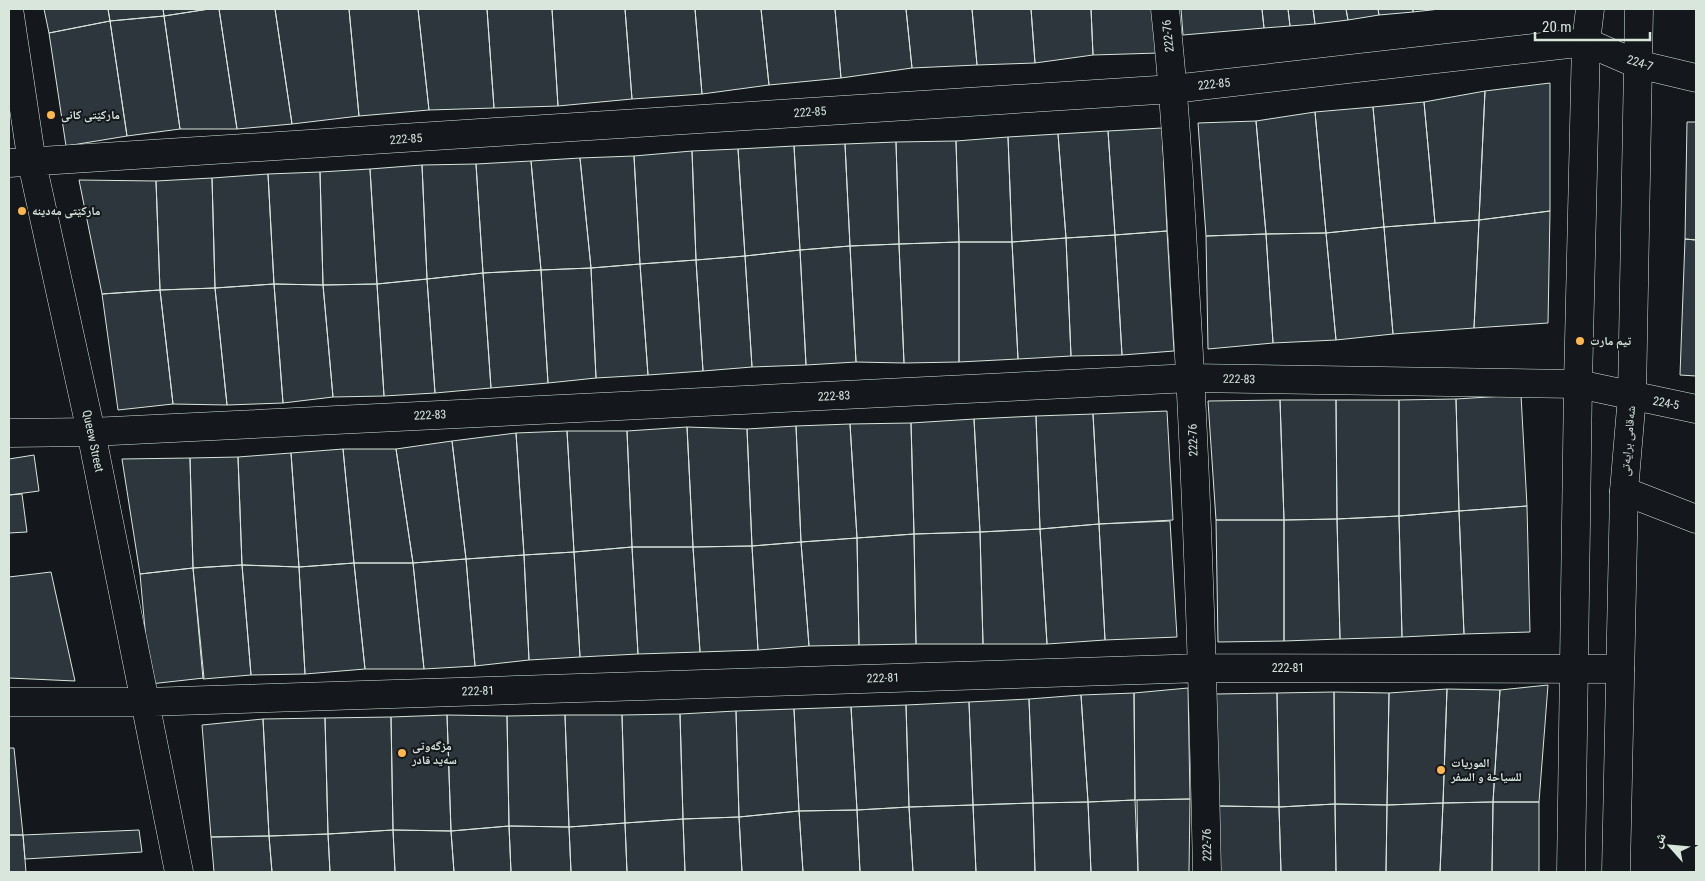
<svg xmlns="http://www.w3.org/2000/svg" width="1705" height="881" font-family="'Roboto Condensed','Noto Naskh Arabic',sans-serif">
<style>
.building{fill:#2c363c;stroke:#d8e6dc}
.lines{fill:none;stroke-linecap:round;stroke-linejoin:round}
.minor-casing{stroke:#d8e6dc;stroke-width:29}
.major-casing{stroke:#d8e6dc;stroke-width:29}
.minor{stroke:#14181c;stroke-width:28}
.major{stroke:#14181c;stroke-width:28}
.poi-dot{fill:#ffb74d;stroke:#14181c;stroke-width:2}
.labels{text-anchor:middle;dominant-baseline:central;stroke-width:4;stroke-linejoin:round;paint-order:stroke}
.street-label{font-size:12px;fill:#d8e6dc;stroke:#14181c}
.poi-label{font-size:12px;font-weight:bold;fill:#d8e6dc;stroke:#14181c;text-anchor:start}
</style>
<rect width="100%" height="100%" fill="#14181c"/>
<path class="building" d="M44,9h64l2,12 -61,12z
M108,9h55l1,7 -54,5z
M163,9h46l-45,7z
M209,9h10l18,120h-57l-16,-113z
M219,9h56l17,115 -55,5z
M275,9h74l10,107 -67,8z
M349,9h69l11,101 -70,6z
M418,9h69l7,99 -65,2z
M487,9h65l6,97 -64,2z
M552,9h73l7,90 -74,7z
M625,9h70l7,85 -70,5z
M695,9h66l8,76 -67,9z
M761,9h74l6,69 -72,7z
M835,9h71l6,59 -71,10z
M906,9h66l5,56 -65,3z
M972,9h59l4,54 -58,2z
M1031,9h60l2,46 -58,8z
M1091,9h66l2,44 -66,2z
M1181,9h81l2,19 -81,7z
M1262,9h26l2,17 -26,2z
M1288,9h25l2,15 -25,2z
M1313,9h33l2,11 -33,4z
M1346,9h32l1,6 -31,5z
M1378,9h35v3l-34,3z
M1413,9h27l-27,3z
M164,16l16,113 -53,7 -17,-115z
M110,21l17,115 -61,10 -17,-113z
M1550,83v128l-71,9 6,-129z
M1485,91l-6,129 -44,3 -11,-121z
M1424,102l11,121 -51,4 -11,-120z
M1373,107l11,120 -58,6 -11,-121z
M1315,112l11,121 -60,1 -10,-113z
M1256,121l10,113 -60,2 -8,-113z
M1687,122h9v118l-11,-1z
M1162,128l5,103 -52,4 -7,-104z
M1108,131l7,104 -49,3 -8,-104z
M1058,134l8,104 -54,4 -4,-105z
M1008,137l4,105h-53l-3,-101z
M956,141l3,101 -60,2 -3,-102z
M896,142l3,102 -49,2 -5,-102z
M845,144l5,102 -50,4 -6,-104z
M794,146l6,104 -55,6 -7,-107z
M738,149l7,107 -49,4 -4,-109z
M692,151l4,109 -56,4 -6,-108z
M634,156l6,108 -49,4 -11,-110z
M580,158l11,110 -50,2 -10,-109z
M531,161l10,109 -58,3 -7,-109z
M476,164l7,109 -56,6 -5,-114z
M422,165l5,114 -50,5 -7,-115z
M370,169l7,115 -54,1 -3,-113z
M320,172l3,113 -49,-1 -6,-110z
M268,174l6,110 -59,4 -3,-110z
M212,178l3,110 -55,2 -4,-109z
M79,180l77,1 4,109 -58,4z
M1550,211l-2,112 -74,5 5,-108z
M1479,220l-5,108 -81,6 -9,-107z
M1384,227l9,107 -57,6 -10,-107z
M1167,231l7,120 -52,4 -7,-120z
M1326,233l10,107 -63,3 -7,-109z
M1266,234l7,109 -65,6 -2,-113z
M1115,235l7,120 -51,1 -5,-118z
M1066,238l5,118 -53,3 -6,-117z
M1685,239l11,1v136l-16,-1z
M959,242v120l-55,1 -5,-119z
M959,242h53l6,117 -59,3z
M899,244l5,119 -48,-1 -6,-116z
M850,246l6,116 -50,3 -6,-115z
M800,250l6,115 -54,2 -7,-111z
M745,256l7,111 -49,4 -7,-111z
M696,260l7,111 -55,4 -8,-111z
M640,264l8,111 -52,3 -5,-110z
M591,268l5,110 -48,5 -7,-113z
M541,270l7,113 -57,5 -8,-115z
M483,273l8,115 -56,5 -8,-114z
M427,279l8,114 -51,3 -7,-112z
M274,284l9,119 -56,2 -12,-117z
M274,284l49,1 10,112 -50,6z
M377,284l7,112 -51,1 -10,-112z
M215,288l12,117 -54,-1 -13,-114z
M160,290l13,114 -55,6 -16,-116z
M1521,395l6,111 -68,5 -3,-112z
M1456,399l3,112 -60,5v-116z
M1280,400l4,120h-68l-8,-119z
M1280,400h56l1,119 -53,1z
M1336,400h63v116l-62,3z
M1167,411l6,109 -74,4 -6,-110z
M1093,414l6,110 -59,5 -4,-113z
M1036,416l4,113 -60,3 -6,-113z
M974,419l6,113 -66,2 -3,-111z
M911,423l3,111 -57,4 -7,-114z
M850,424l7,114 -56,4 -5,-116z
M796,426l5,116 -49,4 -5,-117z
M687,427l60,2 5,117 -59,1z
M687,427l6,120h-61l-5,-116z
M567,431h60l5,116 -58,5z
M567,431l7,121 -50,3 -8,-122z
M516,433l8,122 -58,4 -14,-118z
M452,441l14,118 -53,4 -17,-114z
M343,449h53l17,114h-59z
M343,449l11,114 -55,4 -8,-114z
M291,453l8,114 -57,-2 -4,-108z
M34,455l5,36 -30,4v-36z
M238,457l4,108 -49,3 -3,-110z
M190,458l3,110 -53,6 -18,-115z
M22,494l5,38 -18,1v-38z
M1527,506l3,126 -66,2 -5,-123z
M1459,511l5,123 -62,3 -3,-121z
M1399,516l3,121 -62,2 -3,-120z
M1337,519l3,120 -56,2v-121z
M1216,520h68v121l-66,1z
M1170,521l7,116 -72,3 -6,-116z
M1099,524l6,116 -58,4 -7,-115z
M1040,529l7,115h-64l-3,-112z
M980,532l3,112h-67l-2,-110z
M914,534l2,110 -57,1 -2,-107z
M857,538l2,107 -50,1 -8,-104z
M801,542l8,104 -51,4 -6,-104z
M752,546l6,104 -58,2 -7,-105z
M632,547h61l7,105 -62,2z
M632,547l6,107 -58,3 -6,-105z
M574,552l6,105 -51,3 -5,-105z
M524,555l5,105 -54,6 -9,-107z
M466,559l9,107 -51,3 -11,-106z
M354,563h59l11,106h-59z
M354,563l11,106 -60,5 -6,-107z
M242,565l57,2 6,107 -54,1z
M242,565l9,110 -48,4 -10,-111z
M193,568l11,110 -54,6 -10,-110z
M51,572l24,109 -66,-3v-101z
M1548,685l-9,117h-46l7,-112z
M1188,688l2,111 -55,1 -1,-107z
M1447,689l-4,114 -56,2 2,-112z
M1447,689l53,1 -7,112 -50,1z
M1334,692l1,112 -56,3 -2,-114z
M1334,692l55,1 -2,112 -52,-1z
M1134,693l1,107 -47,2 -7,-107z
M1277,693l2,114 -61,-1 -2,-112z
M1081,695l7,107 -55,1 -4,-104z
M1029,699l4,104 -60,2 -4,-103z
M969,702l4,103 -64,2 -3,-102z
M906,705l3,102 -52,3 -6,-103z
M851,707l6,103 -58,1 -5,-102z
M794,709l5,102 -60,6 -3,-106z
M736,711l3,106 -56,2 -3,-105z
M680,714l3,105 -58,4 -3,-108z
M447,715l4,116 -58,-1 -2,-113z
M447,715l60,1 2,110 -58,5z
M565,715l4,112 -60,-1 -2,-110z
M565,715h57l3,108 -56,4z
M391,717l2,113 -65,4 -3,-116z
M325,718l3,116 -59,2 -6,-117z
M263,719l6,117 -58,1 -9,-112z
M9,748h5l9,87h-14z
M1190,799l-1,73h-51l-1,-72z
M1135,800l3,72h-47l-3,-70z
M1088,802l3,70h-56l-2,-69z
M1493,802l-1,70h-52l3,-69z
M1493,802h46v70h-47z
M1033,803l2,69h-59l-3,-67z
M1443,803l-3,69h-54l1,-67z
M1335,804l1,68h-55l-2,-65z
M1335,804l52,1 -1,67h-50z
M973,805l3,67h-63l-4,-65z
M1218,806l61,1 2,65h-61z
M909,807l4,65h-53l-3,-62z
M857,810l3,62h-57l-4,-61z
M799,811l4,61h-61l-3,-55z
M739,817l3,55h-57l-2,-53z
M683,819l2,53h-58l-2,-49z
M625,823l2,49h-56l-2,-45z
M509,826l2,46h-57l-3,-41z
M509,826l60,1 2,45h-60z
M139,830l3,22 -117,7 -2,-24z
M393,830l2,42h-65l-2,-38z
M393,830l58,1 3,41h-59z
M328,834l2,38h-58l-3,-36z
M9,835h14l3,37h-17z
M269,836l3,36h-58l-3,-35z"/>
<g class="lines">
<defs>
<path id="minor" d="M9,9l23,154 59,269 88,440
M1165,9c10,92 15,184 20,277 12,195 18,391 22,586
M9,163l1164,-74 413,-47 51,22 59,14
M9,433l82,-1 1100,-54 387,6 118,25
M1624,491l72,28
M9,702h137l1057,-34 417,1"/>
<path id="major" d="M1571,872l7,-488 8,-342 4,-33
M1616,872l8,-381 8,-95 7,-387"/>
</defs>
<use href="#minor" class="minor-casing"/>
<use href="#major" class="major-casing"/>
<use href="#minor" class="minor"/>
<use href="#major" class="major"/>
</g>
<g class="poi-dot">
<circle cx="51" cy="115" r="5"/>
<circle cx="22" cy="211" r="5"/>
<circle cx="1580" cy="341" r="5"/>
<circle cx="402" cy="753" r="5"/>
<circle cx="1441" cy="770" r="5"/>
</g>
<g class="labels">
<g class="street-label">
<text transform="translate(1168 36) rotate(-96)">222-76</text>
<text transform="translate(1640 63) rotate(18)">224-7</text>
<text transform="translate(1214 84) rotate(-6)">222-85</text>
<text transform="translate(810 112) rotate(-4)">222-85</text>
<text transform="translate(406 139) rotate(-4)">222-85</text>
<text transform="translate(1239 379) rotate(1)">222-83</text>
<text transform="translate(834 396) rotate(-3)">222-83</text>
<text transform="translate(1666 403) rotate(11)">224-5</text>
<text transform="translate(430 415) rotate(-3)">222-83</text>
<text transform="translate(1193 440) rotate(-92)">222-76</text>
<text transform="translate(93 441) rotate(78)">Queew Street</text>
<text transform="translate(1628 441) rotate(-85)">شەقامی برایەتی</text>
<text x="1288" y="668">222-81</text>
<text transform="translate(883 678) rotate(-2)">222-81</text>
<text transform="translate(478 691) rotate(-2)">222-81</text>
<text transform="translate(1207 845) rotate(-91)">222-76</text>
</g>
<g class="poi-label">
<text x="61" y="115">مارکێتی کانی</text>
<text x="32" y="211">مارکێتی مەدینە</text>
<text x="1590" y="341">تيم مارت</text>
<text x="412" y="746">مزگەوتی<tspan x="412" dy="14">سەید قادر</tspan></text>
<text x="1451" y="763">الموريات<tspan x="1451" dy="14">للسياحة و السفر</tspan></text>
</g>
</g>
<rect width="1705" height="881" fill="none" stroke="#d8e6dc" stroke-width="20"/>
<g transform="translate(1670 846) rotate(297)" stroke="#14181c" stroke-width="4" paint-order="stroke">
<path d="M0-4L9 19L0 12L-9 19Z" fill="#d8e6dc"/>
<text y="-8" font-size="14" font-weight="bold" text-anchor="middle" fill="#d8e6dc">ش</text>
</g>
<path d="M1535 32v8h115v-8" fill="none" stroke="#d8e6dc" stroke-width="2.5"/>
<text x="1542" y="32" font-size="15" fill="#d8e6dc" stroke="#14181c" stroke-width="4" paint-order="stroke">20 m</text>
</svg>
